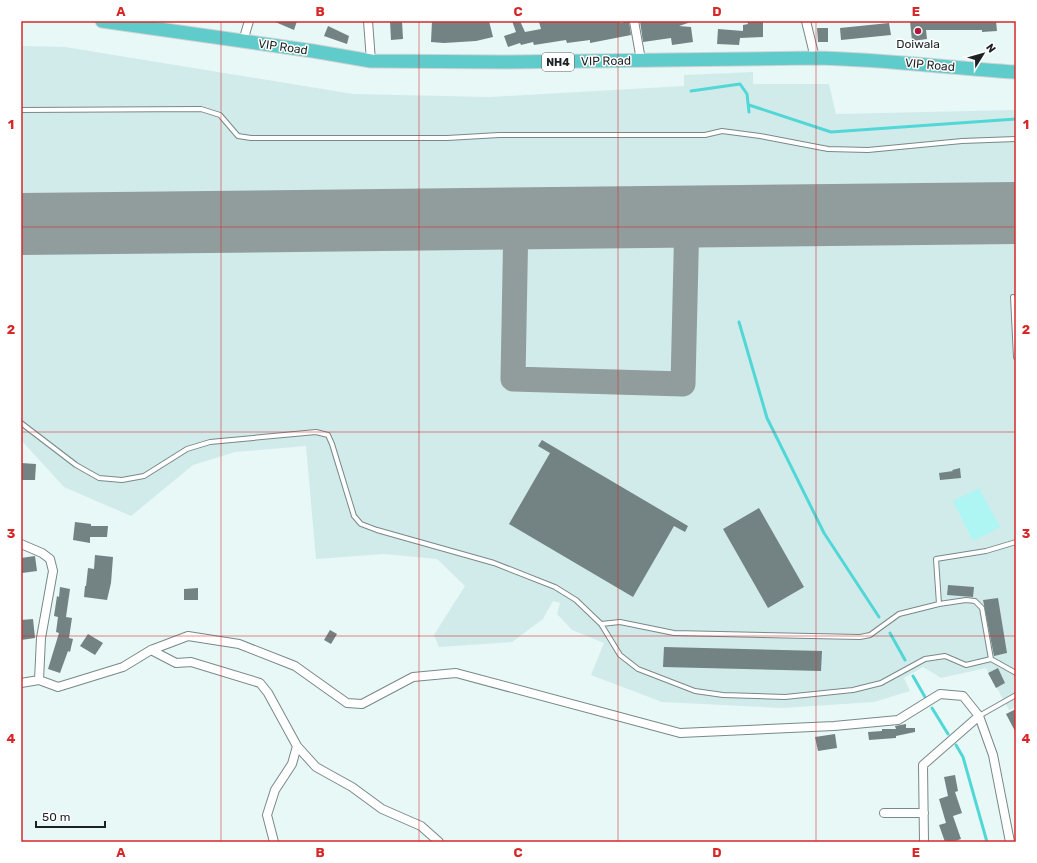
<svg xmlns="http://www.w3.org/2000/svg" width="1037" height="863" font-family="Rubik,sans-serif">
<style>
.built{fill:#d1ebea}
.green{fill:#adf6f4}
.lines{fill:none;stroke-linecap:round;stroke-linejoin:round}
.stream{stroke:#51d7d6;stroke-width:3}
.taxiway{stroke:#909d9c;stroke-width:25}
.runway{stroke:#909d9c;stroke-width:62}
.building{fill:#738282}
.service-casing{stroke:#798888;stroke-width:6}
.minor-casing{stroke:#798888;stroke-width:10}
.trunk-casing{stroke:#d2d3d3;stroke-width:15}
.service{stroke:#fff;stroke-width:4}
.minor{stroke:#fff;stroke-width:8}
.trunk{stroke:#5fcbca;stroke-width:13}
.grid{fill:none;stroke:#d62828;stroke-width:1;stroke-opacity:0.55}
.poi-dot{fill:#ad183f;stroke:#fff;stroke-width:1.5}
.labels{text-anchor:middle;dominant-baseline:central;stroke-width:3;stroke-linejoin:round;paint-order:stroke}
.shield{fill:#fff;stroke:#606464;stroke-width:1}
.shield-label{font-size:11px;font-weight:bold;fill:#1c2222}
.poi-label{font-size:12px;fill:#1c2222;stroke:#fff}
.street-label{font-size:12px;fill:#1c2222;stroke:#fff}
.neatline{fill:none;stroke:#d62828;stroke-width:1.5}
.grid-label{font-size:13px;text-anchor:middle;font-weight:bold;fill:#d62828}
</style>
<rect width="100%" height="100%" fill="#e7f8f7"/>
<path class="built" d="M21,46l44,1 288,47 136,3 195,-11v-11l69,-3v12h76l7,30 180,-4v597l-7,3 -23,-42 -45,10 -18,-11 -19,11 6,13 -36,11 -92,6 -120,-6 -71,-27 13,-32 -32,-13 -15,-16 3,-11 -7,-2 -10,18 -31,23 -73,5 -5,-12 31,-49 -28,-27 -53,-5 -68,5 -10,-113 -71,6 -42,13 -62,51 -67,-29 -43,-47z"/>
<path class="green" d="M979,488l21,39 -27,14 -20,-40z"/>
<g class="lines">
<path class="stream" d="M691,91l49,-7 7,10 2,18
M749,105l82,27 185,-13
M739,322l28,96 57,115 55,84
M890,633l15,27
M913,676l12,21
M932,708l16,26
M956,745l7,12 24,85"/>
<path class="taxiway" d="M516,219l-3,160 170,5 4,-167"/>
<path class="runway" d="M21,224l995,-11"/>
</g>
<path class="building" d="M273,21h24l-3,9z
M390,21h12l1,18 -12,1z
M432,21h57l4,16 -17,4 -32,2 -13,-1z
M512,21h8l5,11 16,-3 -2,-7 5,-1h76v2l9,-2 2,14 -41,8v-3l-23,3 -1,-3 -32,5 -1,-3 -12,3 -1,-2 -12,4 -4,-11 12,-4z
M640,21h51v1l-12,4 12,1 2,15 -21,3 -1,-7 -28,4z
M747,21h16v16l-23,1 -1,7 -22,-1 1,-15 25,2v-6l5,-1z
M910,21h86l1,10 -15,1v-2h-56l1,9 -15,2z
M889,23l2,12 -50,5 -1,-12z
M328,26l21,10 -2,8 -23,-8z
M817,28h11v14h-10z
M542,440l146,86 -3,6 -11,-6 -41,71 -124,-73 41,-71 -12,-7z
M21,463l15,1 -1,16h-14z
M960,468l1,10 -21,2 -1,-7 14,-2 -1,-1z
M759,508l45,79 -36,21 -45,-79z
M75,522l16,2v2h17l-1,11h-17v6l-17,-3z
M95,555l18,2 -2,26 -4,17 -23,-3 1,-11h1l2,-18 6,1z
M35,556l2,15 -15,2 -1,-15z
M948,585l26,2 -1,10 -26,-2z
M60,587l10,2 -4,28 6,1 -3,20 4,1 -3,13 -2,-1 -8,22 -12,-4 11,-36 -3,-1 2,-15 -4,-1 3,-20 2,1z
M198,588v12h-14v-11z
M998,598l9,55 -13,3 -11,-56z
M33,619l2,19 -14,2v-20z
M330,630l7,4 -6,10 -7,-4z
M88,634l15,9 -8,12 -15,-9z
M664,647l158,4 -1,20 -158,-4z
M998,668l7,15 -9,5 -8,-15z
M1016,709v24l-10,-19z
M906,724v4h9v4l-19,4v2l-27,2 -1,-8 14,-1v-2h14l-1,-3z
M835,734l2,14 -19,3 -3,-14z
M955,775l3,16 -3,1 7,21 -9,3 8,23 -9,3h-7l-6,-17 7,-2 -7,-24 9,-3 -4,-19z"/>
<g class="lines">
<defs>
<path id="service" d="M21,110l180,-1 19,6 18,21 13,2h196l52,-3h206l17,-4 38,5 68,13 40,1 94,-9 54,-2
M1013,297l3,60
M21,423l55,42 23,13 23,2 22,-4 43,-27 23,-7 106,-10 12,3 4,9 22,72 7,8 16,6 117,33 61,24 21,13 25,24 19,31 18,14 57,22 28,4 62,2 68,-7 28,-7 44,-24 20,-3 21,9 25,-6 25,14
M939,604l-3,-45 50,-8 30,-9
M601,624l19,-2 54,11 186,4 10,-2 29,-21 40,-10 27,-4 9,1 7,7 9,51
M979,716l37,-21"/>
<path id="minor" d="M368,21l3,40
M634,21l7,39
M806,21l9,37
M243,41l6,-20
M21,544l21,9 8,6 3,12 -12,67 -2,42 19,7 65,-20 28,-17 37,-14 51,8 56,22 52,37 15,1 51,-27 43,-4 224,60 154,-7 64,-6 42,-26 23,2 16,20 14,39 17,87
M151,650l25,13 15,-1 69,21 8,10 29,53 19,21 36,20 30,22 39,17 18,16
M21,683l18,-3
M884,813h40
M274,842l-7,-27 8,-25 17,-26 5,-18
M924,842l-1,-77 56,-49"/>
<path id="trunk" d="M102,21l211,30 58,10 135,1 309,-4c67,1 134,10 201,14"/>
</defs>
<use href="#service" class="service-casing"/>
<use href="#minor" class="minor-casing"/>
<use href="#trunk" class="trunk-casing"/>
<use href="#service" class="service"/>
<use href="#minor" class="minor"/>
<use href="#trunk" class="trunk"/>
</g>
<path class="grid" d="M221,21v821M419,21v821M618,21v821M816,21v821M21,227h995M21,432h995M21,636h995"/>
<circle class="poi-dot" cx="918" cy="31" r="4"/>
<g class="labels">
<rect class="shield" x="542" y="53" width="32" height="18" rx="3"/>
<g class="shield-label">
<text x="558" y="62">NH4</text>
</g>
<g class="poi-label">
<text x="918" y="44">Doiwala</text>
</g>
<g class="street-label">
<text transform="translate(283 47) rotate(8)">VIP Road</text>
<text transform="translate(606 61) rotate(-1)">VIP Road</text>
<text transform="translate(930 65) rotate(5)">VIP Road</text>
</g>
</g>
<rect width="1037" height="863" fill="none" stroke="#ffffff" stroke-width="44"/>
<g transform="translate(983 54) rotate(53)" stroke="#ffffff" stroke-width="3" paint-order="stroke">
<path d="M0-3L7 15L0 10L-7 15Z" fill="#1c2222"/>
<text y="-6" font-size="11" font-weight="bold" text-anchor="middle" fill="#1c2222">N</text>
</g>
<path d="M36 821v6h69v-6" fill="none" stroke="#1c2222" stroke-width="2"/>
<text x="42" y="821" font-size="12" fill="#1c2222" stroke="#ffffff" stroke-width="3" paint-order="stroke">50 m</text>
<rect x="22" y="22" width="993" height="819" class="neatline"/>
<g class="grid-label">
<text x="121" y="16">A</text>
<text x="320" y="16">B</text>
<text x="518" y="16">C</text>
<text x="717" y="16">D</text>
<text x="916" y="16">E</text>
<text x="11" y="129">1</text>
<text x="1026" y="129">1</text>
<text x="11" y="334">2</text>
<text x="1026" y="334">2</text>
<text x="11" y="538">3</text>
<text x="1026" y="538">3</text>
<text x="11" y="743">4</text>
<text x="1026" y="743">4</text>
<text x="121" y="857">A</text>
<text x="320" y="857">B</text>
<text x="518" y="857">C</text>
<text x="717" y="857">D</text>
<text x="916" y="857">E</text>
</g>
</svg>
